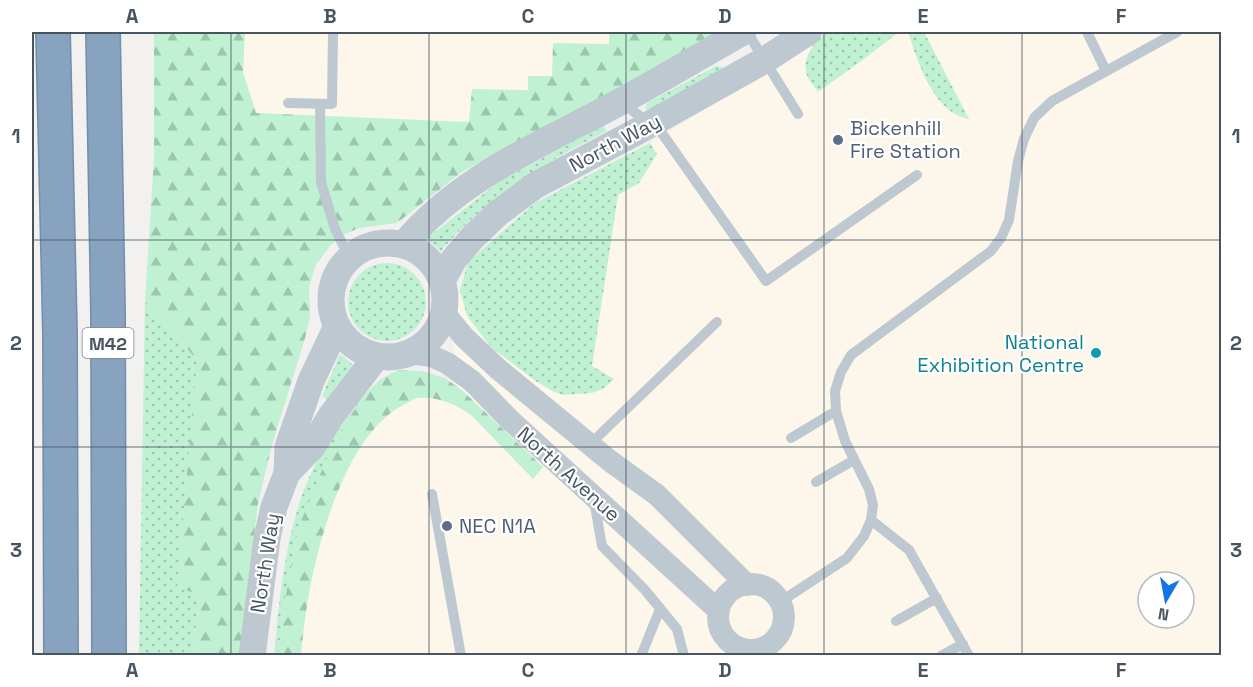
<svg xmlns="http://www.w3.org/2000/svg" width="1253" height="687" font-family="'Space Grotesk',sans-serif">
<style>
.commercial{fill:#fdf7eb;fill-rule:evenodd}
.grass{fill:url(#grass-dots)}
.forest{fill:url(#forest-firs)}
.lines{fill:none;stroke-linecap:round;stroke-linejoin:round}
.motorway-casing{stroke:#728eac;stroke-width:36}
.service{stroke:#bec8d0;stroke-width:10}
.minor{stroke:#bec8d0;stroke-width:22}
.tertiary{stroke:#bec8d0;stroke-width:27}
.motorway{stroke:#87a3c0;stroke-width:33}
.grid{fill:none;stroke:#48545f;stroke-width:1.5;stroke-opacity:0.55}
.service-dot{fill:#5c6f8a;stroke:#fff;stroke-width:2}
.culture-dot{fill:#0f9aa8;stroke:#fff;stroke-width:2}
.labels{text-anchor:middle;dominant-baseline:central;stroke-width:4.5;stroke-linejoin:round;paint-order:stroke}
.shield{fill:#fff;stroke:#7f878f;stroke-width:1.5}
.shield-label{font-size:18px;font-weight:bold;fill:#48545f}
.service-label{font-size:20px;fill:#4e5e75;stroke:#fff;text-anchor:start}
.street-label{font-size:20px;fill:#48545f;stroke:#fff}
.culture-label{font-size:20px;fill:#0d838f;stroke:#fff;text-anchor:end}
.neatline{fill:none;stroke:#48545f;stroke-width:2}
.grid-label{font-size:20px;text-anchor:middle;font-weight:bold;fill:#48545f}
</style>
<defs>
<pattern id="grass-dots" width="8" height="8" patternUnits="userSpaceOnUse" patternTransform="scale(1.5)"><rect width="8" height="8" fill="#bff1d2"/><path d="M2 2h.1M6 6h.1" fill="none" stroke="#9dc6ae" stroke-width="1.8" stroke-linecap="round"/></pattern>
<pattern id="forest-firs" width="22" height="20" patternUnits="userSpaceOnUse" patternTransform="scale(1.5)"><rect width="22" height="20" fill="#bff1d2"/><path d="M5 1l3.5 6h-7zM16 11l3.5 6h-7z" fill="#9dc6ae"/></pattern>
</defs>
<rect width="100%" height="100%" fill="#f3f0f0"/>
<path class="commercial" d="M158,32h547l-177,94 -365,-11z
M834,32h387v623l-924,1 8,-109 68,-135 61,-26 23,2 -5,-67 16,-59 67,-59 115,-60zM1148,582h36v36h-36z"/>
<path class="grass" d="M827,32h72l-35,27 -46,33c-3,-5 -9,-11 -11,-17 -6,-15 7,-35 20,-43z
M908,32h16l45,87c-36,-6 -51,-57 -61,-87z
M716,66l6,1 1,4 -70,38 -7,1 1,-7z
M603,125l4,6c-63,32 -120,65 -166,120l-15,-12 74,-58z
M650,143l7,11 -18,29 -21,12 -26,171 22,13 -11,10 -11,4 -28,2 -10,-3 -20,-12 -43,-33 -24,-31 -7,-25 8,-29 67,-59z
M348 302a39 39 0 1 1 78 0a39 39 0 1 1-78 0Z
M145,301l52,59 3,235 -8,60 -53,1z
M340,354l13,11 -26,34 -5,-3z
M366,393l-29,43 -39,93 -13,71 -7,55 -4,1c6,-65 13,-143 46,-200 12,-22 31,-42 46,-63z"/>
<path class="forest" d="M154,32h91l-2,40 13,41 213,9 3,-33 56,1v-14h24l1,-33 56,1v-12h109l-64,37 -192,103 -65,51 -38,5 -16,7 -13,11 -14,18 -7,24 1,28 -4,19 -34,110 -14,59 -19,151h-47l8,-60 -23,-8 20,-227 -52,-59 9,-143z
M398,370l24,1 23,7 18,13 80,76 -10,12 -62,-64c-14,-10 -34,-19 -52,-17 -4,0 -8,3 -12,5 -51,23 -79,107 -91,158 -8,31 -12,63 -15,94h-23l7,-55 13,-71 26,-64 13,-29 29,-43 15,-14z"/>
<g class="lines">
<defs>
<path id="motorway" d="M53,32l7,302 1,322
M103,32l5,280 1,344"/>
</defs>
<use href="#motorway" class="motorway-casing"/>
<path class="service" d="M747,32l51,82
M1087,32l19,39
M621,102l40,30 105,149 151,-106
M288,103l44,1 1,-72
M320,104l1,78 14,47 14,28
M791,438l45,-27
M589,445l128,-123
M816,482l38,-22
M432,494l29,162
M594,500l8,46 43,44 32,39 7,27
M871,520l38,30 60,106
M780,602l67,-44 17,-22 7,-16 2,-15 -4,-16 -24,-48 -9,-30 -1,-20 6,-19 10,-17 140,-104 10,-13 8,-18 9,-59 6,-22 10,-21 18,-17 125,-69
M896,621l41,-23
M641,656l19,-47
M941,656l22,-12"/>
<path class="minor" d="M445,314l19,23 34,32 112,92 47,34 90,90
M410,353l21,3 16,7 25,18 37,38 210,192
M718 617a33 33 0 1 1 66 0a33 33 0 1 1-66 0Z"/>
<path class="tertiary" d="M331 300a57 57 0 1 1 114 0a57 57 0 1 1-114 0Z
M404,244c57,-68 140,-101 216,-142 42,-23 82,-47 123,-70
M443,279l11,-20 18,-21 26,-25 38,-28 100,-53 129,-72 43,-28
M287,473l25,-26 19,-31 46,-60
M252,656l15,-118 7,-31 13,-34 1,-26 23,-66 26,-55"/>
<use href="#motorway" class="motorway"/>
</g>
<path class="grid" d="M231,32v624M429,32v624M626,32v624M824,32v624M1022,32v624M32,240h1190M32,447h1190"/>
<g class="service-dot">
<circle cx="838" cy="140" r="6"/>
<circle cx="447" cy="526" r="6"/>
</g>
<circle class="culture-dot" cx="1096" cy="353" r="6"/>
<g class="labels">
<rect class="shield" x="82.5" y="328" width="51" height="30" rx="4.5"/>
<g class="shield-label">
<text x="108" y="343">M42</text>
</g>
<g class="service-label">
<text x="850" y="128">Bickenhill<tspan x="850" dy="23">Fire Station</tspan></text>
<text x="459" y="526">NEC N1A</text>
</g>
<g class="street-label">
<text transform="translate(615 143) rotate(-28)">North Way</text>
<text transform="translate(569 474) rotate(42)">North Avenue</text>
<text transform="translate(265 563) rotate(-81)">North Way</text>
</g>
<g class="culture-label">
<text x="1084" y="342">National<tspan x="1084" dy="23">Exhibition Centre</tspan></text>
</g>
</g>
<rect width="1253" height="687" fill="none" stroke="#ffffff" stroke-width="66"/>
<g transform="translate(1166 600) rotate(190)"><circle r="28" fill="#ffffff" stroke="#b6bbbf" stroke-width="1.5"/>
<path d="M0-4.5L10 22L0 15L-10 22Z" fill="#1573e8"/>
<text y="-9" font-size="16" font-weight="bold" text-anchor="middle" fill="#48545f">N</text>
</g>
<rect x="33" y="33" width="1187" height="621" class="neatline"/>
<g class="grid-label">
<text x="132" y="23">A</text>
<text x="330" y="23">B</text>
<text x="528" y="23">C</text>
<text x="725" y="23">D</text>
<text x="923" y="23">E</text>
<text x="1121" y="23">F</text>
<text x="16" y="143">1</text>
<text x="1236" y="143">1</text>
<text x="16" y="350">2</text>
<text x="1236" y="350">2</text>
<text x="16" y="557">3</text>
<text x="1236" y="557">3</text>
<text x="132" y="677">A</text>
<text x="330" y="677">B</text>
<text x="528" y="677">C</text>
<text x="725" y="677">D</text>
<text x="923" y="677">E</text>
<text x="1121" y="677">F</text>
</g>
</svg>
